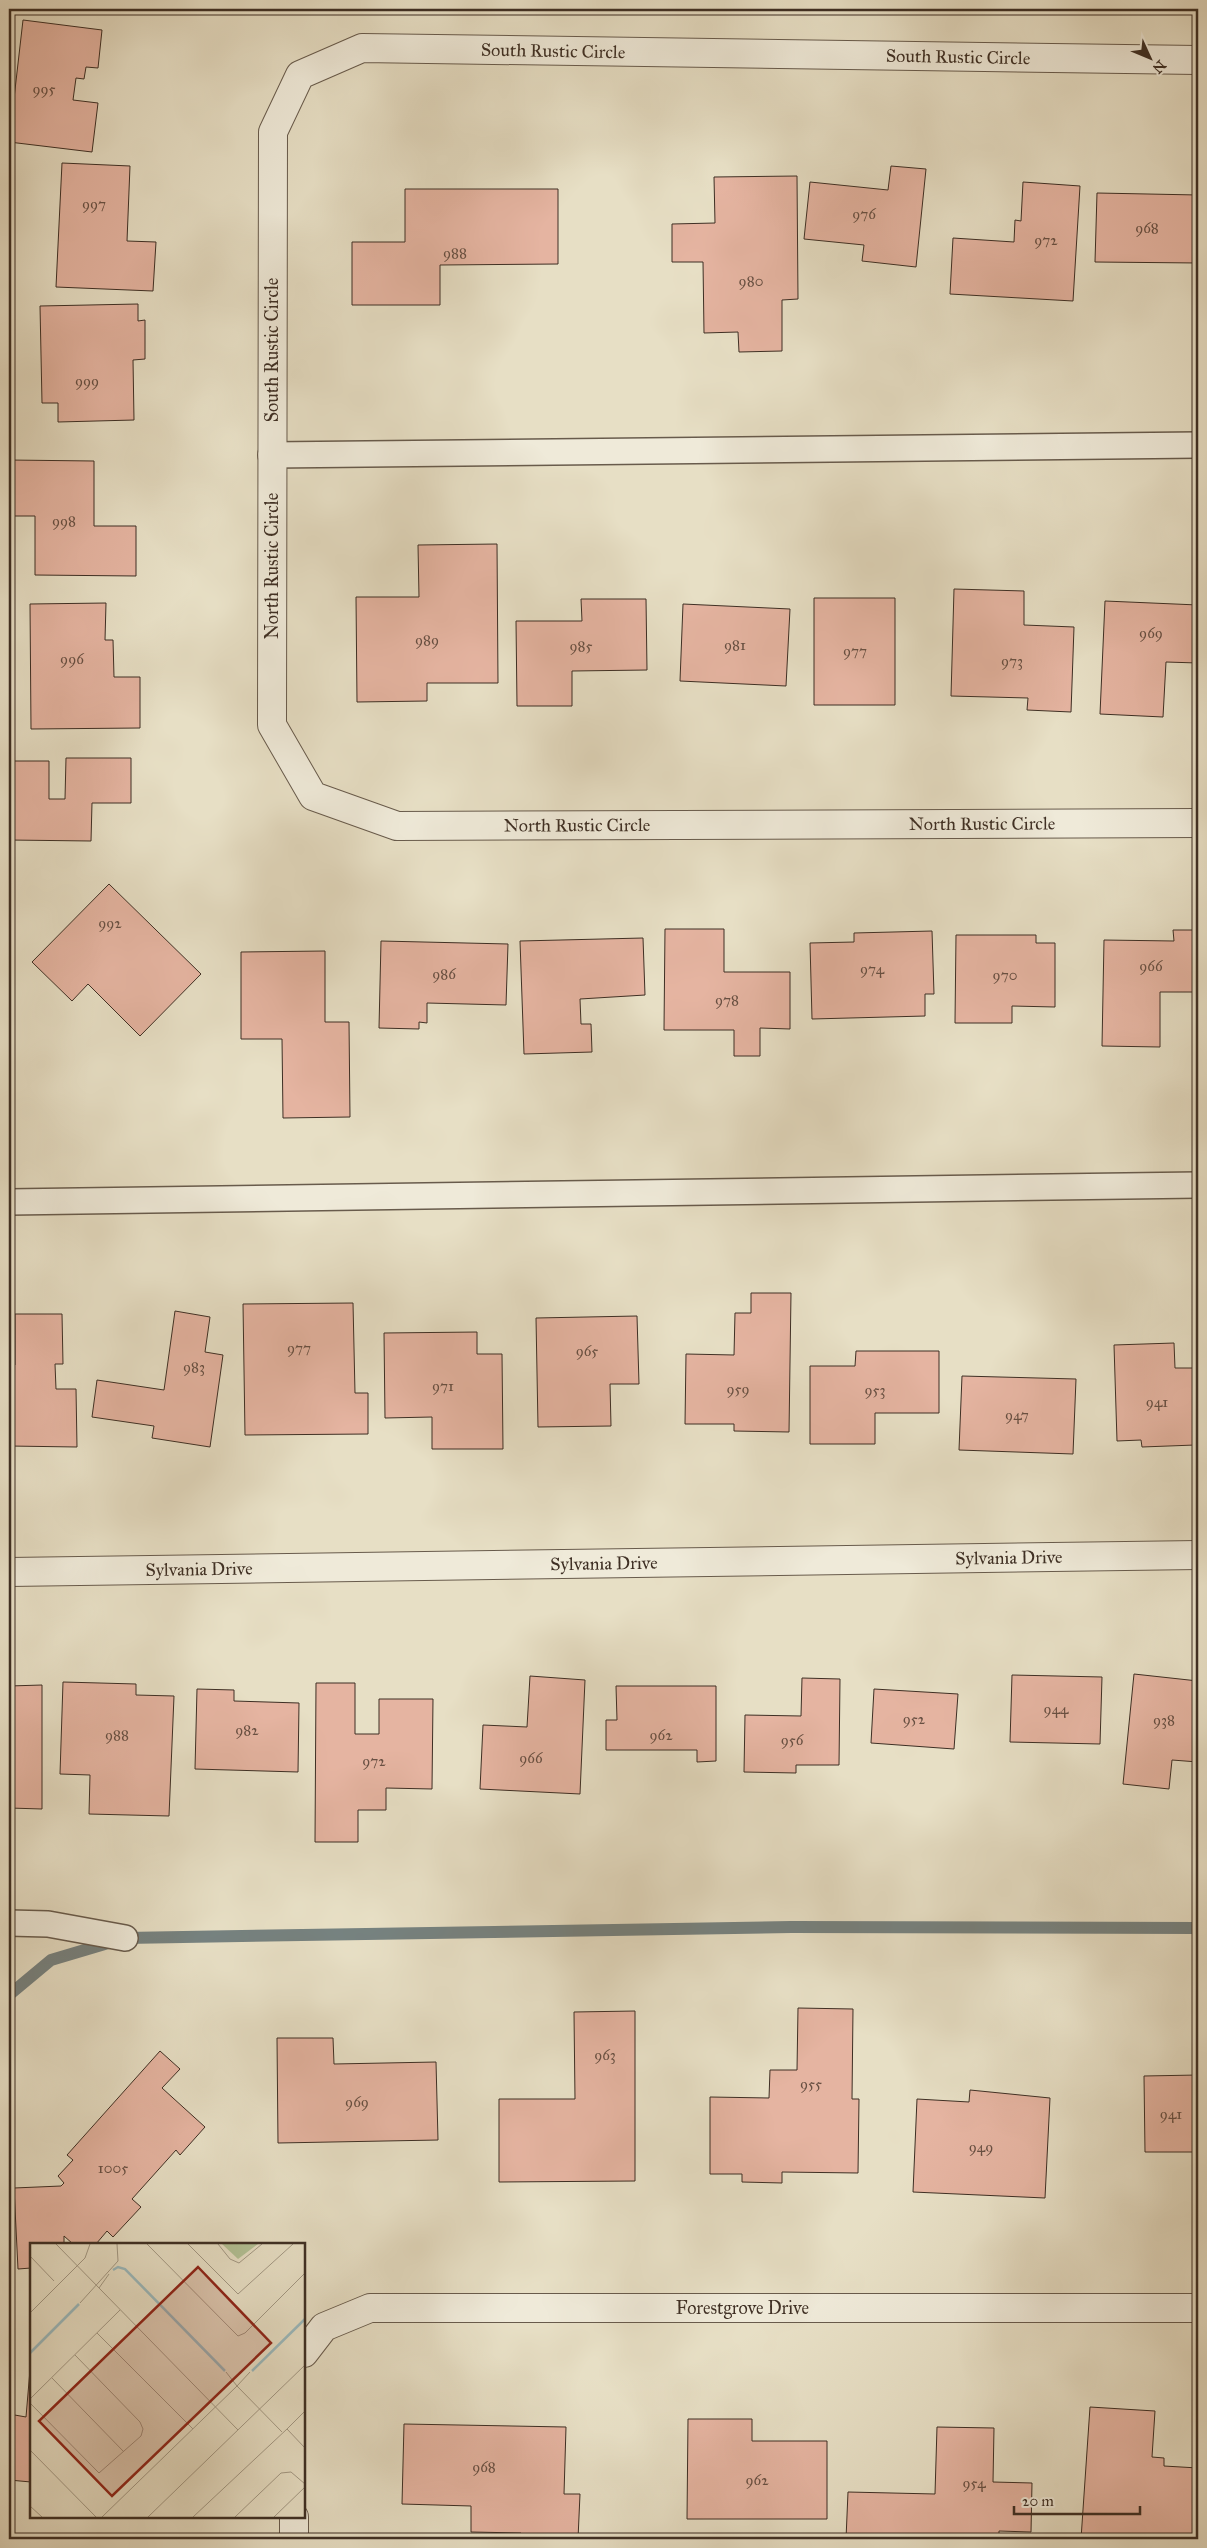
<svg xmlns="http://www.w3.org/2000/svg" width="1207" height="2548" font-family="'IM FELL Great Primer',serif">
<style>
.lines{fill:none;stroke-linecap:round;stroke-linejoin:round}
.stream{stroke:#768280;stroke-width:12}
.building{fill:#e5b4a1;stroke:#3e2f24}
.lane-casing{stroke:#685b4c;stroke-width:28}
.street-casing{stroke:#685b4c;stroke-width:30}
.lane{stroke:#efead9;stroke-width:25}
.street{stroke:#efead9;stroke-width:28}
.labels{text-anchor:middle;dominant-baseline:central;stroke-width:4;stroke-linejoin:round;paint-order:stroke}
.number-label{font-size:15px;fill:#685043}
.street-label{font-size:18px;fill:#3e2f24;stroke:#efead9}
.inset-river{fill:none;stroke:#9bbabe;stroke-width:2.5}
.inset-road{fill:none;stroke:#a39985;stroke-width:1}
.view{fill:#8f2418;fill-opacity:0.15;stroke:#8f2418;stroke-width:2.5}
.inset-edge{fill:none;stroke:#3e2f24;stroke-width:2.5}
</style>
<rect width="100%" height="100%" fill="#e7dfc5"/>
<filter id="stains"><feTurbulence type="fractalNoise" baseFrequency=".004" numOctaves="4"/><feColorMatrix values="0 0 0 0 .2 0 0 0 0 .09 0 0 0 0 .02 0 0 0 .5 -.17"/></filter>
<radialGradient id="worn" r=".72"><stop offset=".6" stop-color="#630" stop-opacity="0"/><stop offset="1" stop-color="#630" stop-opacity=".3"/></radialGradient>
<g class="lines">
<path class="stream" d="M9,1995l42,-35 74,-22 666,-11 407,1"/>
</g>
<path class="building" d="M23,20l79,10 -4,38 -12,-1 -2,12 -8,-1 -3,22 25,3 -6,49 -83,-10z
M62,163l68,3 -3,75 29,1 -3,49 -97,-4z
M891,166l35,3 -10,98 -54,-6 2,-16 -60,-6 6,-57 78,8z
M797,176l1,123 -16,1v51l-43,1 -1,-20 -34,1 -1,-71h-31v-38l43,-1 -1,-46z
M1023,182l57,4 -7,115 -123,-7 3,-56 61,4 1,-22 6,1z
M405,189h153v75l-118,1v40h-88v-63h53z
M1097,193l101,2v68l-103,-1z
M138,304v17l7,-1v39l-12,1 1,60 -76,2v-19h-16l-2,-97z
M9,460l85,1v65h42v50l-101,-1v-59h-26z
M497,544l1,139h-71v18l-70,1 -1,-105h63l-1,-52z
M954,589l70,2v34l50,2 -3,85 -44,-2 1,-12 -77,-2z
M814,598h81v107h-81z
M581,599h65l1,71 -75,1v35h-55l-1,-85h66z
M1105,601l93,4v58l-32,-1 -3,55 -63,-3z
M106,603l-1,37h8l1,37h26v51l-109,1 -1,-125z
M683,604l107,5 -4,77 -106,-5z
M66,758h65v45h-39l-1,38 -82,-1v-79h40v38h16z
M109,884l92,90 -61,62 -52,-52 -16,17 -40,-39z
M665,929h59v43h66v57l-30,-1v28h-26v-26h-70z
M1173,930h25v62h-38v55l-58,-1 2,-106 70,1z
M932,931l2,63h-9v22l-113,3 -2,-76 44,-1v-9z
M956,935h80v8h19v64l-43,-1v17h-57z
M643,938l2,57 -65,4 1,25h10l1,28 -68,2 -4,-113z
M381,941l127,3 -2,61 -79,-2v20l-8,-1v7l-40,-1z
M325,951v71h24l1,95 -67,1 -1,-79h-41v-87z
M751,1293h40l-2,139 -55,-1v-7h-49l1,-70 48,1 1,-42h16z
M353,1303l2,90h13v41l-123,1 -2,-131z
M175,1311l35,6 -5,35 18,3 -13,92 -58,-9 2,-12 -62,-9 5,-37 67,10z
M15,1314h47l1,50h-8l1,25h20l1,58 -68,-1v-81h6z
M637,1316l2,68h-29l1,42 -73,1 -2,-109z
M477,1332v22h25l1,95h-71v-32l-47,1 -1,-85z
M1174,1343l1,25h23v68h-3v9l-53,2 -1,-7 -24,1 -3,-96z
M856,1351h83v62h-64v31h-65v-78h45z
M962,1376l114,3 -3,75 -114,-4z
M1134,1674l64,7v81l-26,-2 -3,29 -46,-5z
M1012,1675l90,2 -2,67 -90,-2z
M530,1676l55,4 -5,114 -100,-5 3,-64 44,2z
M802,1678l38,1 -1,86h-43v8l-52,-1 1,-57 56,1z
M63,1682l73,2v11l38,1 -5,120 -80,-2 1,-39 -30,-1z
M316,1683h39v51h24v-35h54l-1,90 -46,-1v22h-28v32h-43z
M42,1685v124l-33,-1v-122z
M616,1686h100v75l-19,1v-12h-91v-30h11z
M197,1689l37,1v11l65,2 -1,69 -103,-3z
M874,1689l84,5 -4,55 -83,-6z
M798,2008l55,1 -1,90h7l-1,74 -76,-1v11l-40,-1v-8h-32v-77l59,1 1,-28h27z
M635,2011v170l-136,1v-83h76l-1,-87z
M277,2038h56l1,26 102,-2 2,78 -160,3z
M160,2051l20,18 -18,19 43,39 -25,28 -4,-5 -44,49 9,8 -28,30 -6,-6 -11,13h-23l-9,-8v8h-33v24l-13,1 -4,-81 47,-2 3,-3 -6,-7 15,-16 -6,-5z
M1198,2075v77h-53l-1,-76z
M970,2090l80,8 -5,100 -132,-6 4,-93 52,3z
M31,2358v124l-22,-2v-66l17,3z
M1090,2407l65,4 -3,46 12,1v8l34,2v71h-117z
M688,2419h64v22h75v78h-140z
M404,2424l162,3 -2,67h16l-2,45h-57v-6l-50,-1v-26l-69,-2z
M937,2427l57,1 -1,54 39,1 -1,49 -32,-1v8h-153l2,-47 87,2z"/>
<g class="lines">
<defs>
<path id="lane" d="M271,455l927,-10
M9,1202l1189,-17
M9,1923l39,1 77,14"/>
<g id="street">
<path id="s1" d="M1198,60l-836,-12 -62,27 -27,57 -1,593 41,71 84,30 801,-3"/>
<path id="s2" d="M9,1572l1189,-17"/>
<path id="s3" d="M304,2353l20,-26 46,-19h828"/>
<path d="M294,2517v22"/>
</g>
</defs>
<use href="#lane" class="lane-casing"/>
<use href="#street" class="street-casing"/>
<use href="#lane" class="lane"/>
<use href="#street" class="street"/>
</g>
<g class="labels">
<g class="number-label">
<text x="44" y="89">995</text>
<text x="94" y="204">997</text>
<text x="864" y="214">976</text>
<text x="1147" y="228">968</text>
<text x="1046" y="240">972</text>
<text x="455" y="253">988</text>
<text x="751" y="281">980</text>
<text x="87" y="381">999</text>
<text x="64" y="521">998</text>
<text x="1151" y="633">969</text>
<text x="427" y="640">989</text>
<text x="735" y="645">981</text>
<text x="581" y="646">985</text>
<text x="855" y="651">977</text>
<text x="72" y="659">996</text>
<text x="1012" y="661">973</text>
<text x="110" y="923">992</text>
<text x="1151" y="966">966</text>
<text x="872" y="969">974</text>
<text x="444" y="974">986</text>
<text x="1005" y="975">970</text>
<text x="727" y="1000">978</text>
<text x="299" y="1348">977</text>
<text x="587" y="1351">965</text>
<text x="194" y="1367">983</text>
<text x="443" y="1386">971</text>
<text x="738" y="1389">959</text>
<text x="875" y="1390">953</text>
<text x="1157" y="1402">941</text>
<text x="1017" y="1415">947</text>
<text x="1056" y="1709">944</text>
<text x="914" y="1719">952</text>
<text x="1164" y="1720">938</text>
<text x="247" y="1730">982</text>
<text x="117" y="1735">988</text>
<text x="661" y="1735">962</text>
<text x="792" y="1740">956</text>
<text x="531" y="1758">966</text>
<text x="374" y="1761">972</text>
<text x="605" y="2055">963</text>
<text x="811" y="2084">955</text>
<text x="357" y="2102">969</text>
<text x="1171" y="2114">941</text>
<text x="981" y="2147">949</text>
<text x="113" y="2168">1005</text>
<text x="484" y="2467">968</text>
<text x="757" y="2480">962</text>
<text x="974" y="2483">954</text>
</g>
<g class="street-label">
<text transform="translate(553 51) rotate(1)">South Rustic Circle</text>
<text transform="translate(958 57) rotate(1)">South Rustic Circle</text>
<text transform="translate(272 350) rotate(-90)">South Rustic Circle</text>
<text transform="translate(272 566) rotate(-90)">North Rustic Circle</text>
<text stroke="none"><textPath href="#s1" startOffset="2316">North Rustic Circle</textPath></text>
<text stroke="none"><textPath href="#s1" startOffset="1911">North Rustic Circle</textPath></text>
<text stroke="none"><textPath href="#s2" startOffset="1000">Sylvania Drive</textPath></text>
<text stroke="none"><textPath href="#s2" startOffset="595">Sylvania Drive</textPath></text>
<text stroke="none"><textPath href="#s2" startOffset="190">Sylvania Drive</textPath></text>
<text stroke="none"><textPath href="#s3" startOffset="455">Forestgrove Drive</textPath></text>
</g>
</g>
<g transform="translate(30 2243)">
<rect width="275" height="275" fill="#e7dfc5"/>
<path d="M192,1h36l-20,15z" fill="#b3c296"/>
<path class="inset-river" d="M83,27l5,-3 7,2 100,102M0,110l49,-49M222,128l53,-52"/>
<path class="inset-road" d="M26,1l182,186M117,1l91,92 7,-3 60,-60M158,1l50,50 55,-50M188,1l12,15 9,4 23,-19M0,13l24,25M69,45l10,-14M50,60l38,-42 -1,-17M0,70l55,-55 5,-14M67,90l96,96M196,129l11,14 13,-14M22,135l72,74M0,156l90,-89M0,160l69,70 42,-37 2,-7 -3,-7 -65,-67M275,168l-18,18 18,19M0,207l66,67M0,263l12,11M72,274l135,-131 45,46M118,274l157,-152M163,274l94,-88M205,274l46,-44 10,-1 14,12M244,274l31,-30"/>
<path class="view" d="M168,24l73,76 -159,153 -73,-75z"/>
<rect width="275" height="275" class="inset-edge"/>
</g>
<rect width="1207" height="2548" fill="none" stroke="#e7dfc5" stroke-width="30"/>
<rect x="10" y="10" width="1187" height="2528" fill="none" stroke="#3e2f24" stroke-width="2.5"/>
<rect x="15" y="15" width="1177" height="2518" fill="none" stroke="#3e2f24"/>
<g transform="translate(1150 58) rotate(134)" stroke="#efead9" stroke-width="4" paint-order="stroke">
<path d="M0-4L9 19L0 12L-9 19Z" fill="#3e2f24"/>
<text y="-8" font-size="14" font-weight="bold" text-anchor="middle" fill="#3e2f24">N</text>
</g>
<path d="M1014 2506v8h126v-8" fill="none" stroke="#3e2f24" stroke-width="2.5"/>
<text x="1022" y="2506" font-size="15" fill="#3e2f24" stroke="#efead9" stroke-width="4" paint-order="stroke">20 m</text>
<rect width="100%" height="100%" filter="url(#stains)"/>
<rect width="100%" height="100%" fill="url(#worn)"/>
</svg>
